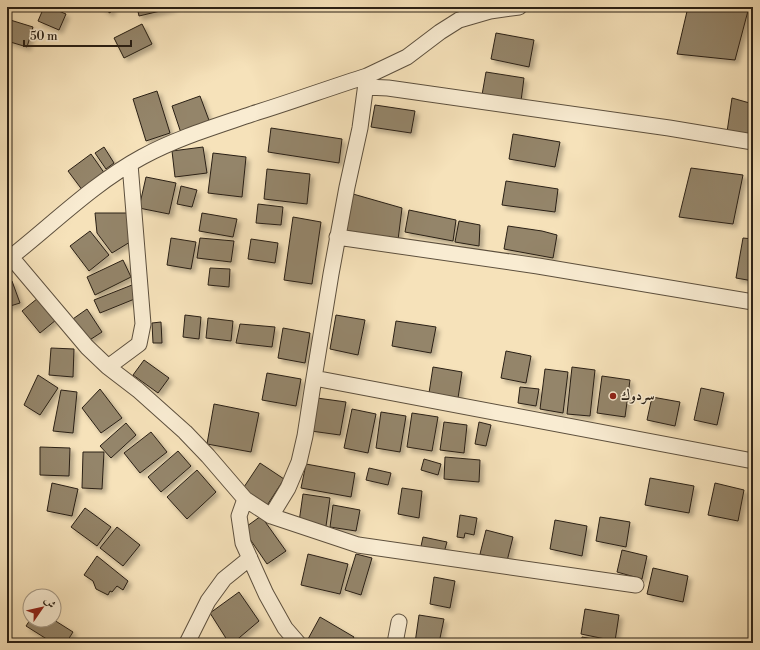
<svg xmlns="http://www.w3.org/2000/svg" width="760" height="650" font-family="'Libre Bodoni',Amiri,serif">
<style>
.building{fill:#94856b;stroke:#2a2015;filter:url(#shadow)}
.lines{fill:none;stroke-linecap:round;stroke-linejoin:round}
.street-casing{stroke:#5d503e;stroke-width:17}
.street{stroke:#f9ecd2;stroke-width:15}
.poi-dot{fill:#8f2418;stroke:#f9ecd2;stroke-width:1.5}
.labels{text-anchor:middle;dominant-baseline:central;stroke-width:3;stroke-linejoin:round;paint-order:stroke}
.poi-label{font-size:14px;font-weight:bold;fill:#2a2015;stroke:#f9ecd2;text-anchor:start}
</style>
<defs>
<filter id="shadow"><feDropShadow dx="3.5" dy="3.5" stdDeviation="2" flood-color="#0004"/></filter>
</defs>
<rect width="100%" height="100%" fill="#f6e2ba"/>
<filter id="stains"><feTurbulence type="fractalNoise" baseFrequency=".005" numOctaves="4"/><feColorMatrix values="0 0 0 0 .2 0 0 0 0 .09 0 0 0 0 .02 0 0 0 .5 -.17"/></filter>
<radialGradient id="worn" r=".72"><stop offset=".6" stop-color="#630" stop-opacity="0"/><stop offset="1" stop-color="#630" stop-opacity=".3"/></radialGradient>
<path class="building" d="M44,7h5l17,7 -7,16 -21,-9z
M101,7h12l-3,6z
M137,7h35l1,1 -34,8z
M688,7h61l-14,53 -58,-6z
M7,19l26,8 -6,20 -20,-6z
M142,24l10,20 -28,14 -10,-20z
M496,33l38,7 -5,27 -38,-8z
M486,72l38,6 -3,23 -39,-6z
M157,91l13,42 -24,8 -13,-42z
M200,96l10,27 -29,10 -9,-27z
M732,98l21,6v33l-26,-5z
M375,105l40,6 -4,22 -40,-6z
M271,128l71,11 -3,24 -71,-11z
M513,134l47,8 -5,25 -46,-8z
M104,147l10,16 -8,6 -11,-16z
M203,147l4,26 -32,4 -3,-26z
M213,153l33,4 -4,40 -34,-4z
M91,154l14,20 -22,17 -15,-20z
M691,168l52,7 -10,49 -54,-7z
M267,169l43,5 -3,30 -43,-5z
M146,177l30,6 -7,31 -30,-6z
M506,181l52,8 -3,23 -53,-7z
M181,186l16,4 -5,17 -15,-3z
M353,194l49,14 -4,32 -54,-10z
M753,194v22l-4,-1z
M258,204l25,3 -2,18 -25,-2z
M409,210l47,10 -3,21 -48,-9z
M95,213h35v29l-18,11 -15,-20z
M202,213l35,6 -4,18 -34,-6z
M293,217l28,5 -9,62 -28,-4z
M459,221l21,4 -1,21 -24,-4z
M508,226l34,5 15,4 -4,23 -49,-9z
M90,231l19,24 -20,16 -19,-25z
M171,238l25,4 -5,27 -24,-4z
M200,238l34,3 -3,21 -34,-4z
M743,238l10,1v42l-17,-3z
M251,239l27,4 -3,20 -27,-4z
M123,260l8,17 -36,18 -8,-18z
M210,268l20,1 -1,18 -21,-2z
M12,281l8,22 -13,4v-25z
M132,285l5,13 -37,15 -6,-13z
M38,298l18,22 -16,13 -18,-22z
M87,309l15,23 -17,11 -15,-22z
M185,315l16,2 -2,22 -16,-2z
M336,315l29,5 -7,35 -28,-6z
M208,318l25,3 -2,20 -25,-3z
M396,321l40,6 -5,26 -39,-7z
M161,322l1,21h-9l-1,-20z
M240,324l35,3 -3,20 -36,-4z
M283,328l27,5 -5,30 -27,-5z
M51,348l23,1 -1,28 -24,-2z
M506,351l25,5 -5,27 -25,-5z
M144,360l25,18 -11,15 -25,-18z
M433,367l29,5 -4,26 -29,-5z
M572,367l23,3 -5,46 -23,-2z
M545,369l23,3 -5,41 -23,-4z
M267,373l34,6 -5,27 -34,-6z
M38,375l20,13 -18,27 -16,-10z
M602,376l28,4 -5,37 -28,-4z
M520,387l19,2 -3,17 -18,-3z
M701,388l23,5 -7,32 -23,-5z
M100,389l22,29 -21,15 -19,-25z
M61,390l16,2 -4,41 -20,-2z
M652,397l28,5 -5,24 -28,-6z
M317,398l29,4 -6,33 -29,-4z
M214,404l45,9 -8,39 -44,-8z
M352,409l24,5 -8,39 -24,-5z
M381,412l25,4 -6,36 -24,-4z
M412,413l26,4 -6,34 -25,-4z
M444,422l23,3 -3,28 -24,-3z
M479,422l12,3 -5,21 -11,-2z
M126,423l10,12 -25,23 -11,-12z
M151,432l16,20 -27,21 -16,-20z
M40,447l30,1 -1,28 -29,-1z
M178,451l13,15 -30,26 -13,-15z
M83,452h21l-2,37 -20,-1z
M445,457l35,3 -1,22 -35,-3z
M424,459l17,5 -3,11 -17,-5z
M260,463l24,16 -18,28 -24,-17z
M306,464l49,9 -4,24 -50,-9z
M369,468l22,5 -3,12 -22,-5z
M197,470l19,22 -29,27 -20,-22z
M650,478l44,8 -5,27 -44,-8z
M52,483l26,6 -6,27 -25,-5z
M715,483l29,7 -6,31 -30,-6z
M402,488l20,3 -3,27 -21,-4z
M303,494l27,4 -4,28 -27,-4z
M333,505l27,5 -4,21 -26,-4z
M85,508l26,19 -14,19 -26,-19z
M460,515l17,3 -3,17 -9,-2 -1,5 -7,-1z
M261,516l25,35 -19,13 -24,-35z
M600,517l30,5 -4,25 -30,-6z
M555,520l32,6 -5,30 -32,-7z
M117,527l23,18 -17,21 -23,-18z
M486,530l27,7 -6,24 -27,-7z
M423,537l24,5 -4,14 -23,-5z
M622,550l25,6 -5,23 -25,-7z
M308,554l40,10 -8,30 -39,-9z
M356,554l16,4 -11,37 -16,-5z
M97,556l31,25 -5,9 -6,-4 -5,6 -2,-1 -2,4 -12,-6 -3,-8 -9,-6z
M653,568l35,8 -5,26 -36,-8z
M434,577l21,4 -5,27 -20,-4z
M239,592l20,29 -26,22h-4l-19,-30z
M585,609l34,6 -4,26 -34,-7z
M419,615l25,4 -5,24h-24z
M320,617l34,20 -4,6h-35l-7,-4z
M30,620h24l19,12 -7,11h-13l-27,-17z
M582,637l17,3v3h-18z"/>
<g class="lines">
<defs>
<path id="street" d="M519,7l-29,4 -31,9 -19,12 -33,25 -40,19 -7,52 -13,59 -16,87 -17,104 439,83
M366,87l22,1 281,40 84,14
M337,237l201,29 215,36
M11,257c43,-34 83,-74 131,-100 35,-19 72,-30 110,-43 39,-12 77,-26 115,-38
M7,259l4,-2 76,90 21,20 30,23 47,42 23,24 37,43
M108,367l31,-23 4,-20 -13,-160
M271,516l17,-28 11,-26 6,-26 9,-58
M187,643l21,-42 16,-22 26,-21
M298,643l-13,-15 -19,-34 -23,-51 -4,-27 6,-17 26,17 87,29 278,40
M395,643l4,-21"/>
</defs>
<use href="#street" class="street-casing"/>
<use href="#street" class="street"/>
</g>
<circle class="poi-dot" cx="613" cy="396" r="4"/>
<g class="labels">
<g class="poi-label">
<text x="621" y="396">سردوك</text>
</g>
</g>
<rect width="760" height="650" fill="none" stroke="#f6e2ba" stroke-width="24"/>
<rect x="8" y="8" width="744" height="634" fill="none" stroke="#2a2015" stroke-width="2"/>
<rect x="12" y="12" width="736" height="626" fill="none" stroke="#2a2015"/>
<g transform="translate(42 608) rotate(56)"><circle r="19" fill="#f9ecd2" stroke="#a69a86"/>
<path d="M0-3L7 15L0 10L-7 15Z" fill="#8f2418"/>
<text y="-6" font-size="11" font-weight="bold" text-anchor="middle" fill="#2a2015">ش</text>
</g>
<path d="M24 40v6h107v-6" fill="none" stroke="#2a2015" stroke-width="2"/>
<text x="30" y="40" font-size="12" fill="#2a2015" stroke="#f9ecd2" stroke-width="3" paint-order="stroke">50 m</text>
<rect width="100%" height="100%" filter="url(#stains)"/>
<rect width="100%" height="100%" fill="url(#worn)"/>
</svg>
